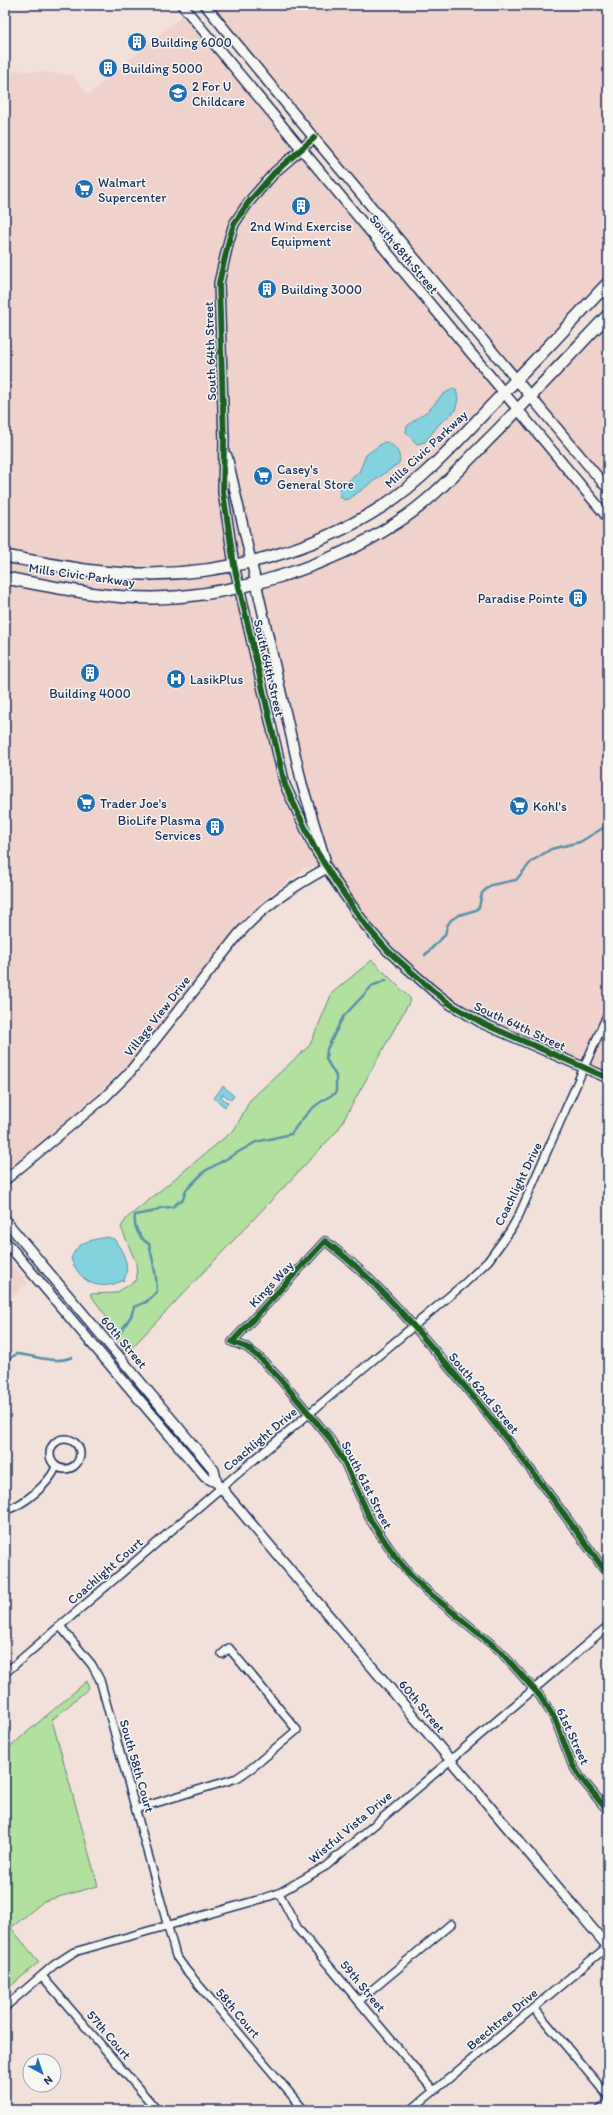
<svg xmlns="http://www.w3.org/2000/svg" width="613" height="2115" font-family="Itim,sans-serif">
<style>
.built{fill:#efd2cb}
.green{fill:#b1e09f;stroke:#66887e}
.water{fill:#83d2de;stroke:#5991ab}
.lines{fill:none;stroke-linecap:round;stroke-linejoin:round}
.stream{stroke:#5991ab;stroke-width:2.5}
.street-casing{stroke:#1b2f5e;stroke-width:10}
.secondary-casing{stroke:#1b2f5e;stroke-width:12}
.primary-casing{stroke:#1b2f5e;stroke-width:14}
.street{stroke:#f6f6f2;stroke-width:7}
.secondary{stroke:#f6f6f2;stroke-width:9}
.primary{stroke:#f6f6f2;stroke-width:11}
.cycleway-casing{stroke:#f6f6f2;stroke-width:8}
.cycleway{stroke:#1b5e20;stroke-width:6}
.labels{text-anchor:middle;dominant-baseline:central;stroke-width:3;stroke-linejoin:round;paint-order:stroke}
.poi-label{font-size:13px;fill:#1b2f5e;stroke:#f6f6f2;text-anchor:start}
.street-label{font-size:13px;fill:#1b2f5e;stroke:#f6f6f2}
</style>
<rect width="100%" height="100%" fill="#f2e1db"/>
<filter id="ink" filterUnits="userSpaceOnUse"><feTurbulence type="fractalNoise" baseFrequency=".025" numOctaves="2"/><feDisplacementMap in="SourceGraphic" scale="8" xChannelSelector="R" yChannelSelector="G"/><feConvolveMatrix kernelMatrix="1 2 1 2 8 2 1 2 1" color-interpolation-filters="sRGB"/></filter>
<g filter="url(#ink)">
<path class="built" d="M205,5h403v278l-92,97z
M187,11l316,383 -57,58 -85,67 -127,46 51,220 41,82 -71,-285 17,-4 125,-55 120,-113 91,108v560l-158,-74 -62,-53 -61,-83 -21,-1 -57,45 -120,151 -46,45 -51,43 -27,19v-1091l11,-9 57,5 15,20z
M608,315v174l-77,-93z
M5,1256l23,27 -23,20z"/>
<path class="green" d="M372,960l39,39 -73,131 -213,225 -20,-40 -15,-21 26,-1 21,-13 -1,-17 -15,-36 6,-9 108,-89 15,-29 60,-55 22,-52z
M87,1681l2,7 -37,32 46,166 -54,15 -33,27 28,34 -34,29v-240z"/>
<path class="water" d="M454,388l2,1 2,10 -3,12 -15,12 -15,19 -8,2 -11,-12 1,-6 23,-17 12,-14z
M384,442c9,0 18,12 15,21l-50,36 -5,1 -4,-4 -1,-7 20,-17 7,-17z
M223,1086l11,10 -3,4 -8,-6 -2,3 7,6 -3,4 -11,-9z
M107,1237l7,2c9,13 17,26 10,41 -24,12 -43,4 -53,-21 7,-19 18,-18 36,-22z"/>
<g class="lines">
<path class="stream" d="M425,955l20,-20 2,-9 4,-6 8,-5 17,-5 3,-3 3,-14 9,-8 25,-5 16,-19 19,-12 29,-7 28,-17
M120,1333l11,-17 3,-9 12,-5 11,-10c0,-17 -4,-31 -8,-48 -10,-6 -16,-18 -14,-29l17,-3 8,-4 12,-1 11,-8 3,-9 19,-19 51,-29 35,-8c14,-20 23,-30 45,-41v-17l-10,-17 1,-10 16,-32 29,-31 14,-6
M5,1362l11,-8c19,1 38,11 56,3"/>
<defs>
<path id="street" d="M50 1454a15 15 0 1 1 30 0a15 15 0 1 1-30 0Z
M5,1510c18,-4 44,-26 51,-43
M608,1575c-52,-73 -104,-143 -162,-211 -38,-45 -73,-87 -121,-123l-93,101 14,5 13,10 21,22 48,57 17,27 26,58 26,38 15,18 16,15 72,59 40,45 15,23 17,45 8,13 28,34
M60,1626l32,39 8,15 76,276 10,14 118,140
M5,1673l231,-198 229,-192 23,-22 22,-30 9,-16 89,-202
M136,1809l101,-31 16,-11 44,-37 -68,-82 -7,6
M279,1893l19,36 136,162
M42,1976l115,134
M360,2000l91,-76
M5,2007l49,-42 20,-13 187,-53 18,-6 47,-27 282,-240
M534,2008l74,88
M411,2110l197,-164
M600,2110l8,-7"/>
<path id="secondary" d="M182,5l426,513
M205,5l109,133 294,351
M314,138l-39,34 -27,31 -14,21 -5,16 -10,43 5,157 -1,52 11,73 51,220 29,62 21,34 31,45 22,25 44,39 18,14 34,20 124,54
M227,456l75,328 23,75
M5,1180l99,-82 25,-25 109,-138c25,-29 56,-49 89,-67
M5,1220l209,250 3,13 11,13 380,451
M5,1241l200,236 12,6"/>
<path id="primary" d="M5,556c48,9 96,19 145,18 81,-1 164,-23 233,-68 40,-26 74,-64 107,-99 40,-41 79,-82 118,-124
M5,578c49,9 97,20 147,20 79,-1 178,-31 244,-75 34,-21 61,-52 89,-80 42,-42 82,-85 123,-128"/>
</defs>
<use href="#street" class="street-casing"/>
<use href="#secondary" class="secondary-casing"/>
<use href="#primary" class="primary-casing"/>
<use href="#street" class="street"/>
<use href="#secondary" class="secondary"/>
<use href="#primary" class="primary"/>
<defs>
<path id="cycleway" d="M314,138l-39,34 -27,31 -14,21 -5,16 -10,43 5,157 -1,52 11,73 51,220 29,62 21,34 31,45 22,25 44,39 18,14 34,20 124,54
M608,1575c-52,-73 -104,-143 -162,-211 -38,-45 -73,-87 -121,-123l-93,101 14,5 13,10 21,22 48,57 17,27 26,58 26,38 15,18 16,15 72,59 40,45 15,23 17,45 8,13 28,34"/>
</defs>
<use href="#cycleway" class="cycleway-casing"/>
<use href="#cycleway" class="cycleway"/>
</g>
</g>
<defs>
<symbol id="building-disc" viewBox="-11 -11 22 22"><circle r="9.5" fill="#1f6fb2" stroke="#f6f6f2"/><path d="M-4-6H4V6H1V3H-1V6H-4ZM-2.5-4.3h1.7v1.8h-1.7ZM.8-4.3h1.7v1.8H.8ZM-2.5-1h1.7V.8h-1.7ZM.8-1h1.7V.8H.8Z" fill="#fff"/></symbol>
<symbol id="school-disc" viewBox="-11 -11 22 22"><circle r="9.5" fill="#1f6fb2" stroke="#f6f6f2"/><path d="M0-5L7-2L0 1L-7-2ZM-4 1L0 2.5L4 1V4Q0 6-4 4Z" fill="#fff"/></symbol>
<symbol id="supermarket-disc" viewBox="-11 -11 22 22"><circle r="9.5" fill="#1f6fb2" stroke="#f6f6f2"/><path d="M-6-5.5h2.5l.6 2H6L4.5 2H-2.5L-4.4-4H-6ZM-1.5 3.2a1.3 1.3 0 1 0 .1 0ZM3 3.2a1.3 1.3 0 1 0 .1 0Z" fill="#fff"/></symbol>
<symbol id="hospital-disc" viewBox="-11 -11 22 22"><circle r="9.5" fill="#1f6fb2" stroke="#f6f6f2"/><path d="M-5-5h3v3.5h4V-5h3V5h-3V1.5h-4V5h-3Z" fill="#fff"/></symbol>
</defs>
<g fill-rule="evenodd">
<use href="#building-disc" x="126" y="31" width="22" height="22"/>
<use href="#building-disc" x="97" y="57" width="22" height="22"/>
<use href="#school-disc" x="167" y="82" width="22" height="22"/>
<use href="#supermarket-disc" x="73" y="178" width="22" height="22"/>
<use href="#building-disc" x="290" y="195" width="22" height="22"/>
<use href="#building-disc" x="256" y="278" width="22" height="22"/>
<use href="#supermarket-disc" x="252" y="465" width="22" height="22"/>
<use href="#building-disc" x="567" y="587" width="22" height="22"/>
<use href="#building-disc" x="79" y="662" width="22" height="22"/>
<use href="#hospital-disc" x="165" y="668" width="22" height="22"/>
<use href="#supermarket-disc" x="75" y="792" width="22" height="22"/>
<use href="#supermarket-disc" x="508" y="795" width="22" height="22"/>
<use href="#building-disc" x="204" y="816" width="22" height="22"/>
</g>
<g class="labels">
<g class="poi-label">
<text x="151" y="42">Building 6000</text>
<text x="122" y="68">Building 5000</text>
<text x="192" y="86">2 For U<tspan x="192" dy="15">Childcare</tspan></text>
<text x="98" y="182">Walmart<tspan x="98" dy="15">Supercenter</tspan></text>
<text x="301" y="226" text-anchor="middle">2nd Wind Exercise<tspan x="301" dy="15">Equipment</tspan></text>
<text x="281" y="289">Building 3000</text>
<text x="277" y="469">Casey's<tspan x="277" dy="15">General Store</tspan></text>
<text x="564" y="598" text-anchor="end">Paradise Pointe</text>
<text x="190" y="679">LasikPlus</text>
<text x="90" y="693" text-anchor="middle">Building 4000</text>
<text x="100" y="803">Trader Joe's</text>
<text x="533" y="806">Kohl's</text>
<text x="201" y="820" text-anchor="end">BioLife Plasma<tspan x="201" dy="15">Services</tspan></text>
</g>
<g class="street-label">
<text transform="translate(404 254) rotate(50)">South 68th Street</text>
<text transform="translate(210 351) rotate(-92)">South 64th Street</text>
<text transform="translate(426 449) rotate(-43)">Mills Civic Parkway</text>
<text transform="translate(82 575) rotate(8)">Mills Civic Parkway</text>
<text transform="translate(269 668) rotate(77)">South 64th Street</text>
<text transform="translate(157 1016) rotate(-52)">Village View Drive</text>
<text transform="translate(520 1026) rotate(25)">South 64th Street</text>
<text transform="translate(518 1184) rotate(-64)">Coachlight Drive</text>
<text transform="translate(271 1284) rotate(-47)">Kings Way</text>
<text transform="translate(124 1342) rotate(50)">60th Street</text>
<text transform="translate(484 1393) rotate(50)">South 62nd Street</text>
<text transform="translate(260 1439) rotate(-40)">Coachlight Drive</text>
<text transform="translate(367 1485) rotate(63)">South 61st Street</text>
<text transform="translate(105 1571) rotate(-41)">Coachlight Court</text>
<text transform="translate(422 1706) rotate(50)">60th Street</text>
<text transform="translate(573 1736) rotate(65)">61st Street</text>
<text transform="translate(137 1766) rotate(74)">South 58th Court</text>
<text transform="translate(350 1827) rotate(-40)">Wistful Vista Drive</text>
<text transform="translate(363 1986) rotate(50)">59th Street</text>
<text transform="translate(238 2013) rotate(50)">58th Court</text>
<text transform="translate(502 2019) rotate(-40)">Beechtree Drive</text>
<text transform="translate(109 2035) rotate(49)">57th Court</text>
</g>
</g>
<rect width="613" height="2115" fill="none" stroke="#f6f6f2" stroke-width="20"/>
<rect x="10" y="10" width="593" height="2095" fill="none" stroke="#1b2f5e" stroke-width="1.5" filter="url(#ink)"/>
<g transform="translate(42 2073) rotate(140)"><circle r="19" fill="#f6f6f2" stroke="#9ea6b7"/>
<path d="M0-3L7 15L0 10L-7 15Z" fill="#1f6fb2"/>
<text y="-6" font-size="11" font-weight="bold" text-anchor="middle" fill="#1b2f5e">N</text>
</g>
</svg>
